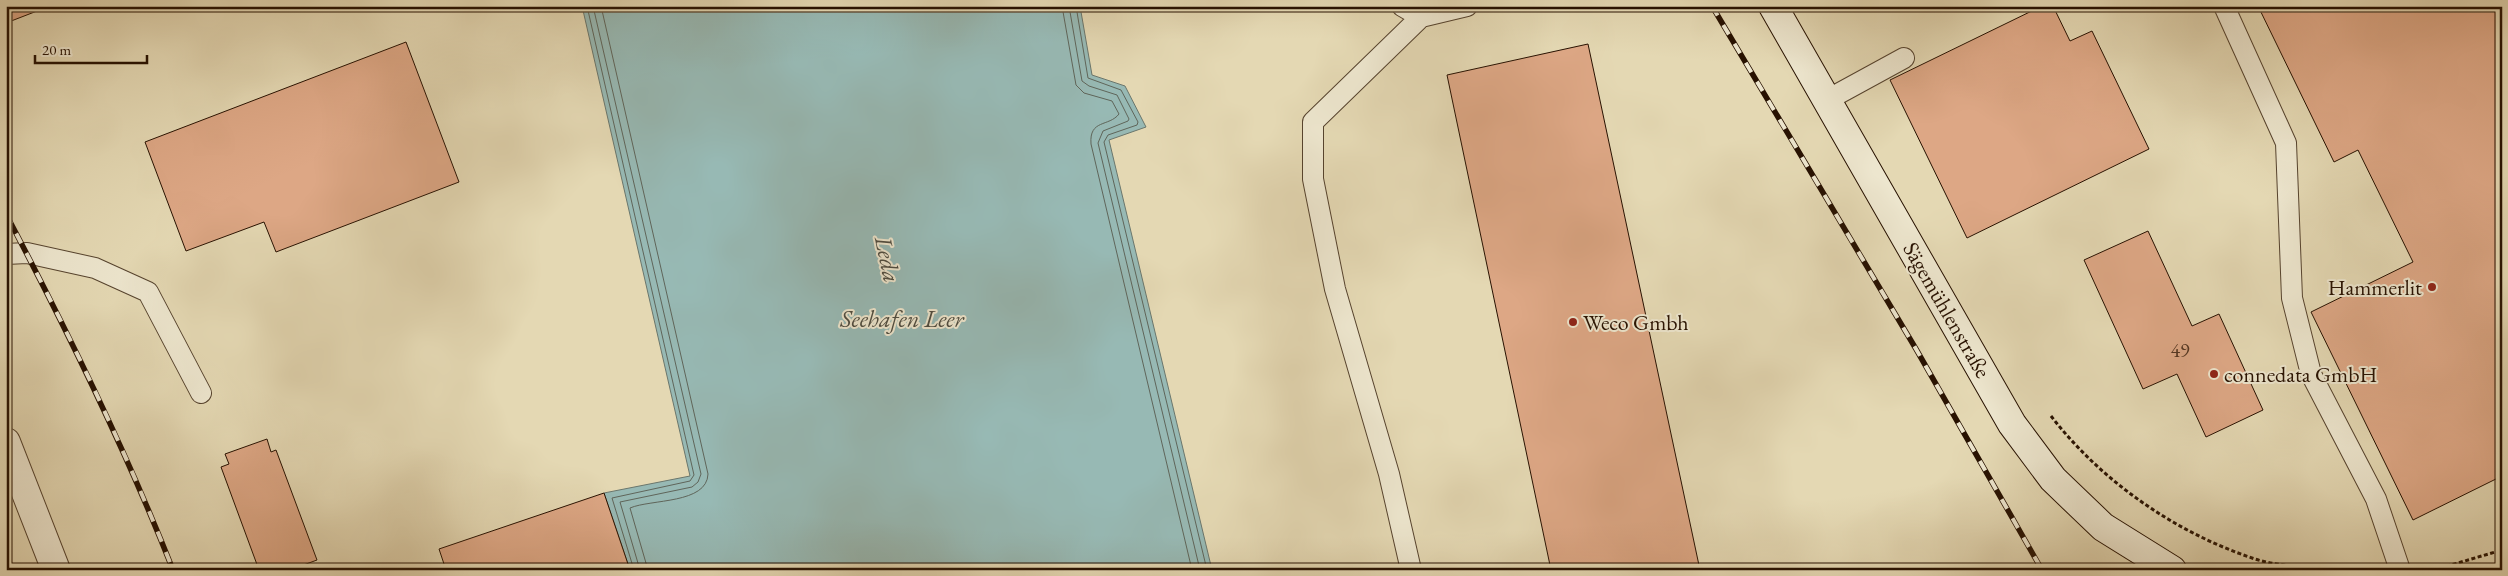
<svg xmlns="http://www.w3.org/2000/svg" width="2508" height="576" font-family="'EB Garamond',serif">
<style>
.water{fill:#97b9b4;stroke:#6a766c}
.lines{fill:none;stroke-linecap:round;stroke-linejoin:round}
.shore{stroke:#5f655a;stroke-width:1}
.building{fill:#dda785;stroke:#271101}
.lane-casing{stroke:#56432e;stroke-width:22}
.street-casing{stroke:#56432e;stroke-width:30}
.secondary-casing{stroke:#271101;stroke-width:30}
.path{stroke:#271101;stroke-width:3;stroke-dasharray:4 2.5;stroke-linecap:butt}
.lane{stroke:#ede6ce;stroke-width:20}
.street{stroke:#ede6ce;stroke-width:28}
.secondary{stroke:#ede6ce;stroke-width:28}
.rail-casing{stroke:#271101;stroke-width:5.5}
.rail{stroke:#ede6ce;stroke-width:4;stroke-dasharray:11;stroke-linecap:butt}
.poi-dot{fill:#8f2418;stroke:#ede6ce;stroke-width:2}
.labels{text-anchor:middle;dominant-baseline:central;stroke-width:4;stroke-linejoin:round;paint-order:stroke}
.number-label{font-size:20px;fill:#543622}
.poi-label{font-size:22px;fill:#271101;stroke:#ede6ce;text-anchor:start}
.street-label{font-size:22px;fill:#271101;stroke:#ede6ce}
.water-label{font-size:24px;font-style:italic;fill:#4e4c40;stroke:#ede6ce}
</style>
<rect width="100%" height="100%" fill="#e4d8b3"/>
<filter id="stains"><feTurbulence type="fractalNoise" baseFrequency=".004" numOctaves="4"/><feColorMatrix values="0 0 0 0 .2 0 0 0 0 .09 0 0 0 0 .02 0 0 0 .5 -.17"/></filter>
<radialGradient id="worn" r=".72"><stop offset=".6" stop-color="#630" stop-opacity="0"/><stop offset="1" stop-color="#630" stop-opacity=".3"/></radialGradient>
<path class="water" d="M582,6h498l12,69 33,11 21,41 -37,13 103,430h-582l-26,-77 86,-17z"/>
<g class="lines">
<path class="shore" d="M587,6l107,469 -4,6 -78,17 22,72
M593,6l108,468 -3,8 -6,5 -72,15 20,68
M601,6l107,468c-1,30 -57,25 -78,34l18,62
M1062,6l14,79 8,8 28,8 7,13c-10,13 -30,5 -28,30l101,426
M1069,6l13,75 7,5 28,9 12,24 -1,2 -25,10 -5,12 102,427
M1076,6l12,72 33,12 17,32 -1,3 -29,10 -4,7 103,428"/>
</g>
<path class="building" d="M6,6h44l-44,17z
M2042,6h11l17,35 22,-10 57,118 -182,89 -77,-158z
M2258,6h244v470l-89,44 -102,-208 102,-50 -55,-112 -24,12z
M406,42l53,140 -183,70 -12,-30 -78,29 -41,-109z
M1588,44l112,526h-149l-104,-495z
M2148,231l44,95 27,-12 44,96 -57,27 -29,-63 -34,15 -59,-129z
M267,439l4,13 5,-2 41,110 -27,10h-31l-38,-103 8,-3 -4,-10z
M604,493l26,77h-184l-7,-21z"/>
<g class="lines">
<defs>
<path id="lane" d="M1402,6l19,11 46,-11
M2224,6l62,137 6,155 19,76 65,125 24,71
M1827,100l77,-42
M6,254l21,-1 68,15 53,24 53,101
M1411,570l-22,-96 -54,-185 -22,-110v-57l108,-105"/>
<path id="street" d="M6,442l50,128"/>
<path id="secondary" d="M1773,6l239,418 41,55 50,48 69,43"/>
</defs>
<use href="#lane" class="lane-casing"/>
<use href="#street" class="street-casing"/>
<use href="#secondary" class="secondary-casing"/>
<path class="path" d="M2051,416c51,66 125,117 204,143 19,6 41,7 61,11
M2434,570l68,-20"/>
<use href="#lane" class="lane"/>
<use href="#street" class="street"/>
<use href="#secondary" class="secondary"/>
<defs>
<path id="rail" d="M1712,6l204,343 126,221
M6,214c61,116 119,234 167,356"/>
</defs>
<use href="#rail" class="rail-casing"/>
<use href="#rail" class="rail"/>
</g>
<g class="poi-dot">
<circle cx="2432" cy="287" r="5"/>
<circle cx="1573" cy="322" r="5"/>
<circle cx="2214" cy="374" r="5"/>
</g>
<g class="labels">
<g class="number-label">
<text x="2180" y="350">49</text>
</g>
<g class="poi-label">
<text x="2422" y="287" text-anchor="end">Hammerlit</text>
<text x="1583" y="322">Weco Gmbh</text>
<text x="2224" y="374">connedata GmbH</text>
</g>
<g class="street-label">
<text transform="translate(1947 310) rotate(60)">Sägemühlenstraße</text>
</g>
<g class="water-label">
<text transform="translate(888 259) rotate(78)">Leda</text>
<text x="902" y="318">Seehafen Leer</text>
</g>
</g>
<rect width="2508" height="576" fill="none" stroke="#e4d8b3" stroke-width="25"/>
<rect x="8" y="8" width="2493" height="561" fill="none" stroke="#271101" stroke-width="2.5"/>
<rect x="12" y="12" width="2483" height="551" fill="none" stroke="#271101"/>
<path d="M35 55v8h112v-8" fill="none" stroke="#271101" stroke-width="2.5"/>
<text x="42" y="55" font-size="15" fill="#271101" stroke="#ede6ce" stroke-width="4" paint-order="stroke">20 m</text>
<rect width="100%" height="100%" filter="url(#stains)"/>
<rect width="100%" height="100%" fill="url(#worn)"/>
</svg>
